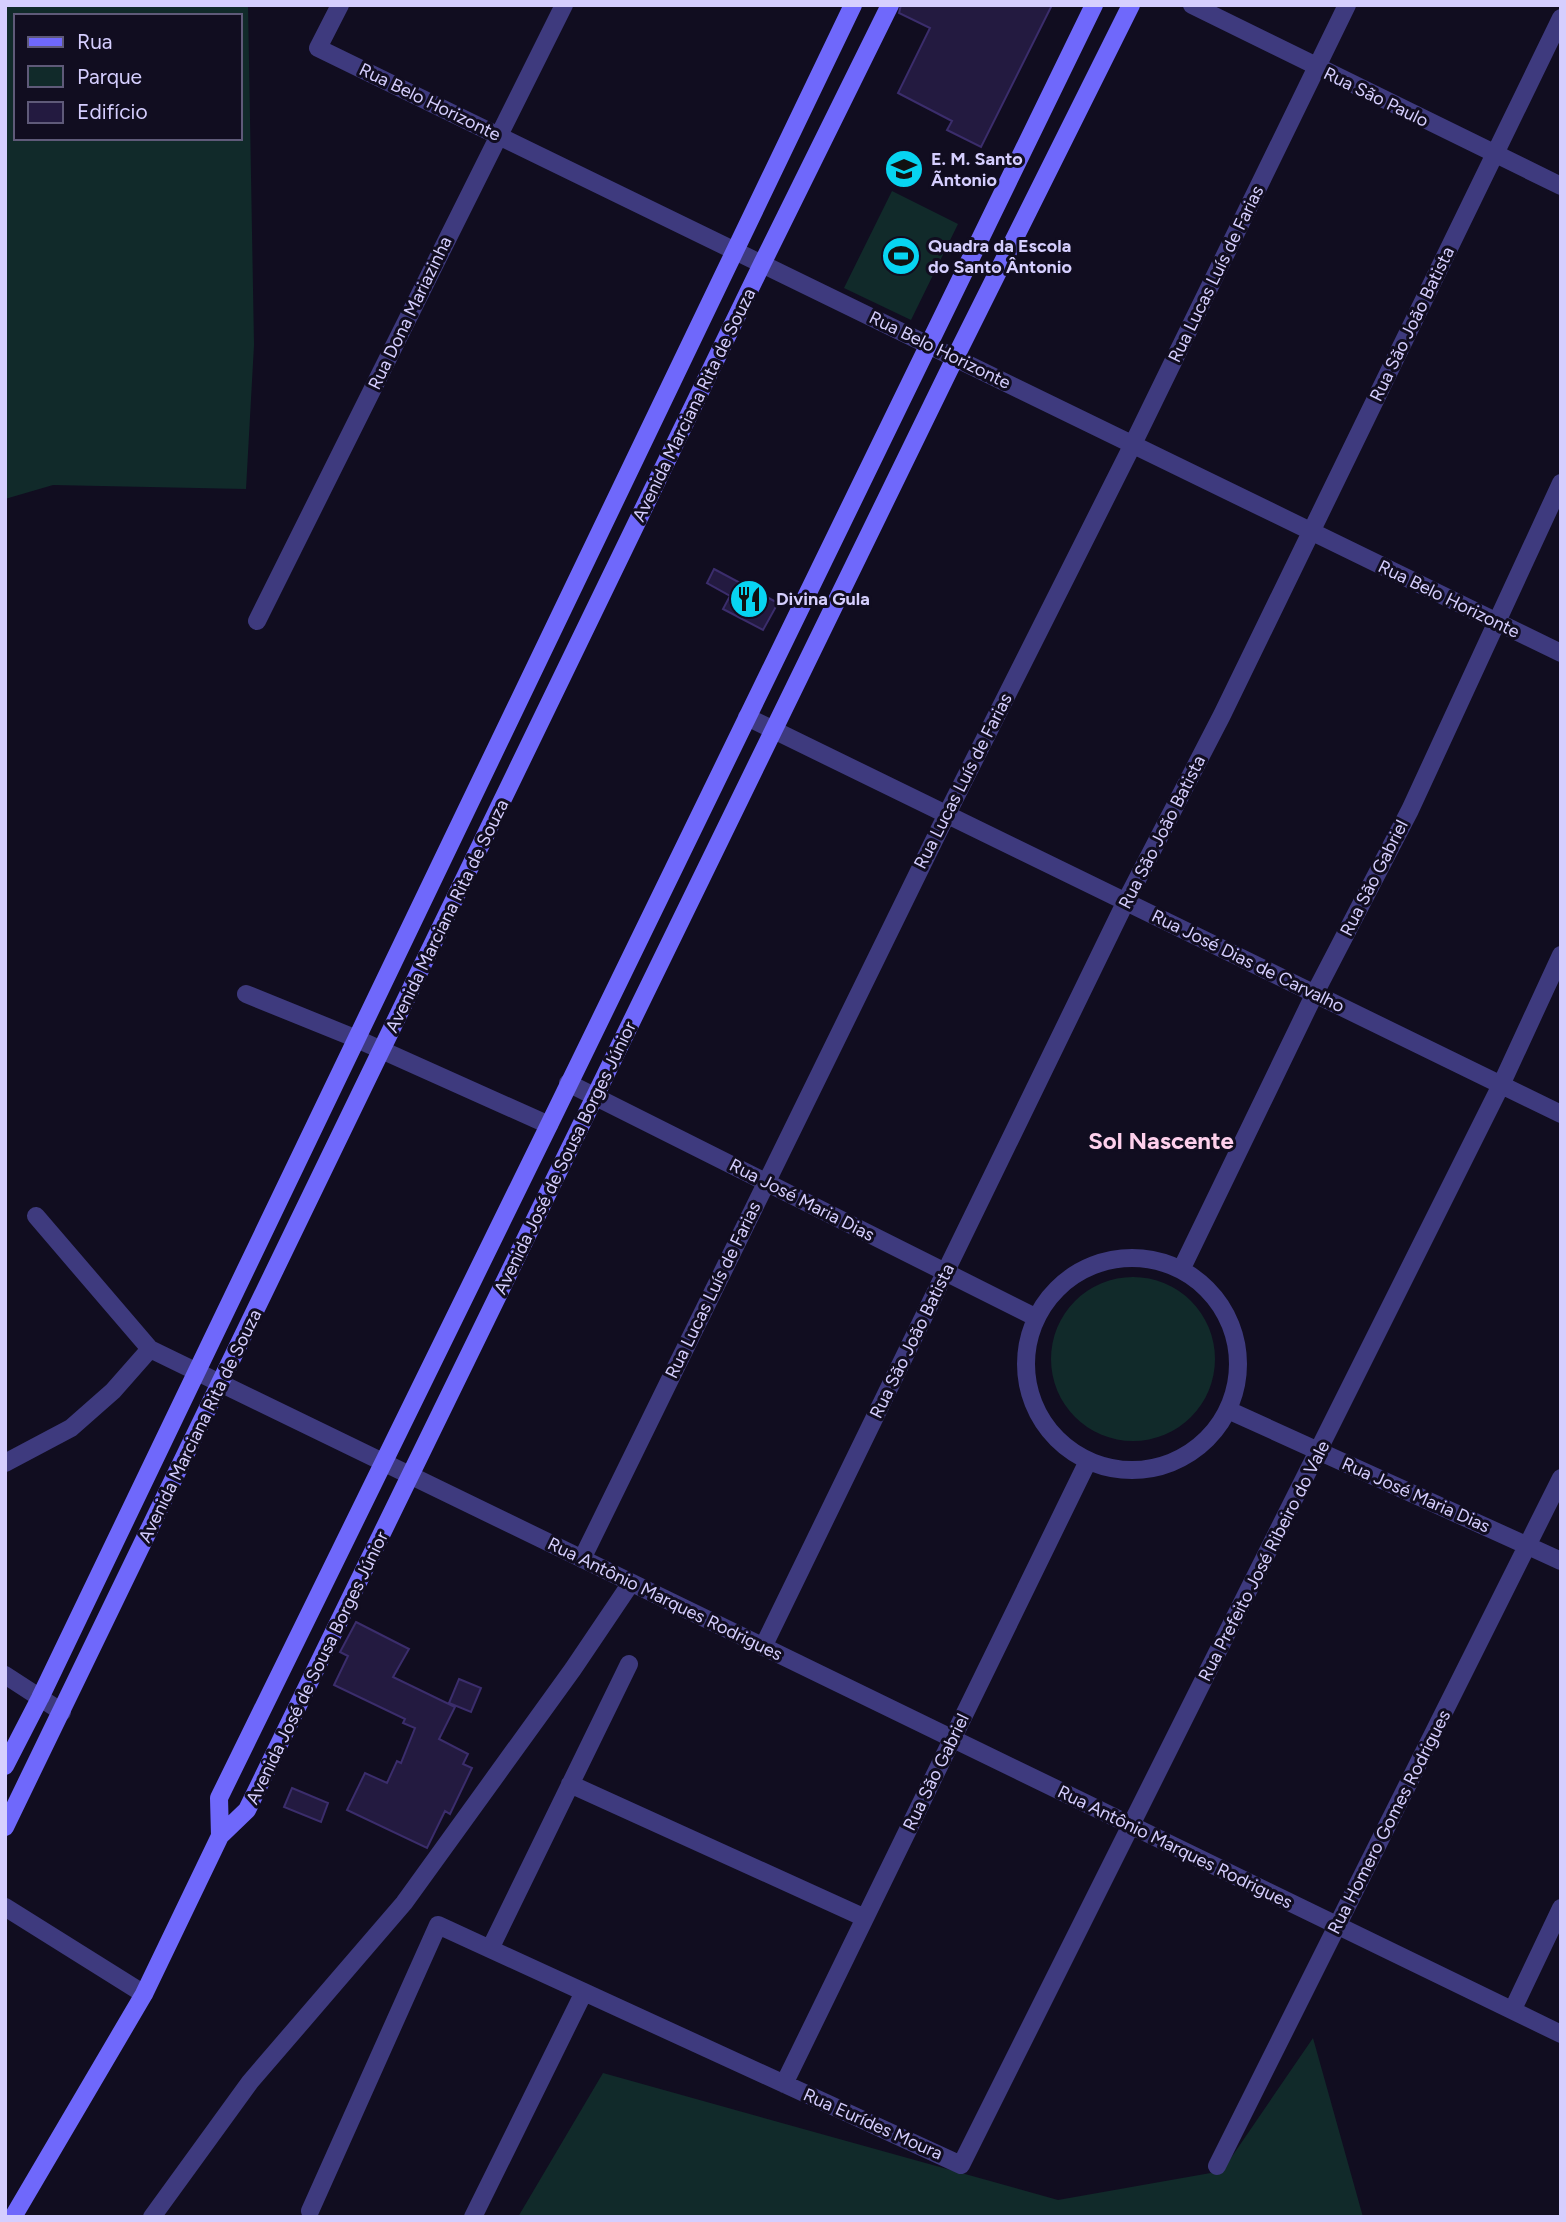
<svg xmlns="http://www.w3.org/2000/svg" width="1566" height="2222" font-family="Figtree,sans-serif">
<style>
.green{fill:#112a2a;fill-rule:evenodd}
.building{fill:#231a40;stroke:#3b2d6c;stroke-width:2}
.lines{fill:none;stroke-linecap:round;stroke-linejoin:round}
.street{stroke:#3e3a7e;stroke-width:18}
.secondary{stroke:#6f68fb;stroke-width:18}
.labels{text-anchor:middle;dominant-baseline:central;stroke-width:6;stroke-linejoin:round;paint-order:stroke}
.street-label{font-size:18px;fill:#d5cefe;stroke:#110d20}
.poi-label{font-size:18px;font-weight:bold;fill:#d5cefe;stroke:#110d20;text-anchor:start}
.district-label{font-size:24px;font-weight:bold;fill:#fed0ec;stroke:#110d20}
</style>
<rect width="100%" height="100%" fill="#110d20"/>
<path class="green" d="M5,5h243l6,340 -8,144 -193,-4 -48,14zM16,16h224v122h-224z
M892,191l66,33 -47,96 -67,-32z
M1051 1359a82 82 0 1 1 164 0a82 82 0 1 1-164 0Z
M1313,2038l50,179h-845l85,-144 455,127 164,-29z"/>
<path class="building" d="M901,5h151l-71,142 -34,-17 5,-9 -54,-28 32,-65 -31,-15z
M714,569l64,34 -15,27 -40,-21 7,-13 -23,-13z
M356,1622l53,27 -16,28 62,30 -16,32 29,15 -5,10 9,4 -22,46 -5,-3 -18,37 -80,-38 18,-37 22,10 10,-22 4,2 14,-35 -12,-5 2,-4 -71,-34 14,-29 -8,-4z
M459,1679l22,9 -10,24 -22,-9z
M292,1788l36,15 -7,19 -37,-15z"/>
<g class="lines">
<path class="street" d="M340,5l-22,43 1243,605
M1192,5l369,181
M257,621l307,-616
M747,717l814,397
M246,994l111,45 192,86
M568,1083l467,234
M36,1216l114,133 1411,685
M1026 1364a106 106 0 1 1 212 0a106 106 0 1 1-212 0Z
M1181,1270l134,-277 95,-183 151,-327
M1228,1410l333,151
M5,1463l66,-35 42,-37 37,-42
M582,1559l365,-745 186,-370 214,-439
M763,1647l363,-746 96,-186 339,-697
M5,1675l57,37
M570,1784l295,134
M5,1907l139,87
M490,1949l139,-285
M1513,2009l48,-101
M784,2084l304,-623
M1217,2166l344,-688
M310,2211l128,-286 523,240 540,-1080 60,-130
M152,2217l98,-135 154,-179 169,-234 58,-86
M473,2217l111,-225"/>
<path class="secondary" d="M5,1766l35,-68 813,-1693
M5,1827l757,-1563 128,-259
M220,1836l-1,-38 330,-673 545,-1120
M13,2217l131,-223 76,-158 27,-26 708,-1452 176,-353"/>
</g>
<defs>
<symbol id="school-disc" viewBox="-11 -11 22 22"><circle r="9.5" fill="#07d4f1" stroke="#110d20"/><path d="M0-5L7-2L0 1L-7-2ZM-4 1L0 2.5L4 1V4Q0 6-4 4Z" fill="#111"/></symbol>
<symbol id="stadium-disc" viewBox="-11 -11 22 22"><circle r="9.5" fill="#07d4f1" stroke="#110d20"/><path d="M0-5a6.5 5 0 1 0 0 10a6.5 5 0 1 0 0-10ZM-3.5-1.8h7v3.6h-7Z" fill="#111"/></symbol>
<symbol id="restaurant-disc" viewBox="-11 -11 22 22"><circle r="9.5" fill="#07d4f1" stroke="#110d20"/><path d="M-5-6h1v4h1v-4h1v4h1v-4h1v5L-1.5 .5V6h-2V.5L-5-1ZM5-6V6H3V1.5H1.5Q1.5-4 5-6Z" fill="#111"/></symbol>
</defs>
<g fill-rule="evenodd">
<use href="#school-disc" x="882" y="147" width="44" height="44"/>
<use href="#stadium-disc" x="879" y="234" width="44" height="44"/>
<use href="#restaurant-disc" x="727" y="577" width="44" height="44"/>
</g>
<g class="labels">
<g class="street-label">
<text transform="translate(1376 97) rotate(26)">Rua São Paulo</text>
<text transform="translate(430 102) rotate(26)">Rua Belo Horizonte</text>
<text transform="translate(1216 274) rotate(-64)">Rua Lucas Luís de Farias</text>
<text transform="translate(410 313) rotate(-64)">Rua Dona Mariazinha</text>
<text transform="translate(1412 324) rotate(-64)">Rua São João Batista</text>
<text transform="translate(940 350) rotate(26)">Rua Belo Horizonte</text>
<text transform="translate(694 405) rotate(-64)">Avenida Marciana Rita de Souza</text>
<text transform="translate(1449 599) rotate(26)">Rua Belo Horizonte</text>
<text transform="translate(963 781) rotate(-63)">Rua Lucas Luís de Farias</text>
<text transform="translate(1162 832) rotate(-63)">Rua São João Batista</text>
<text transform="translate(1374 878) rotate(-63)">Rua São Gabriel</text>
<text transform="translate(447 916) rotate(-64)">Avenida Marciana Rita de Souza</text>
<text transform="translate(1248 961) rotate(26)">Rua José Dias de Carvalho</text>
<text transform="translate(565 1158) rotate(-64)">Avenida José de Sousa Borges Júnior</text>
<text transform="translate(802 1200) rotate(27)">Rua José Maria Dias</text>
<text transform="translate(713 1290) rotate(-64)">Rua Lucas Luís de Farias</text>
<text transform="translate(912 1341) rotate(-64)">Rua São João Batista</text>
<text transform="translate(200 1426) rotate(-64)">Avenida Marciana Rita de Souza</text>
<text transform="translate(1416 1495) rotate(24)">Rua José Maria Dias</text>
<text transform="translate(1264 1561) rotate(-63)">Rua Prefeito José Ribeiro do Vale</text>
<text transform="translate(665 1599) rotate(26)">Rua Antônio Marques Rodrigues</text>
<text transform="translate(317 1668) rotate(-64)">Avenida José de Sousa Borges Júnior</text>
<text transform="translate(936 1772) rotate(-64)">Rua São Gabriel</text>
<text transform="translate(1389 1822) rotate(-63)">Rua Homero Gomes Rodrigues</text>
<text transform="translate(1175 1847) rotate(26)">Rua Antônio Marques Rodrigues</text>
<text transform="translate(873 2124) rotate(24)">Rua Eurídes Moura</text>
</g>
<g class="poi-label">
<text x="931" y="159">E. M. Santo<tspan x="931" dy="21">Ãntonio</tspan></text>
<text x="928" y="246">Quadra da Escola<tspan x="928" dy="21">do Santo Ântonio</tspan></text>
<text x="776" y="599">Divina Gula</text>
</g>
<g class="district-label">
<text x="1161" y="1140">Sol Nascente</text>
</g>
</g>
<rect width="1566" height="2222" fill="none" stroke="#d5cefe" stroke-width="14"/>
<rect x="14" y="14" width="228" height="126" fill="#110d20" stroke="#5f5a79" stroke-width="2"/>
<rect x="28" y="37" width="35" height="10" fill="#6f68fb" stroke="#5f5a79" stroke-width="2"/>
<text x="77" y="49" font-size="21" fill="#d5cefe">Rua</text>
<rect x="28" y="66" width="35" height="21" fill="#112a2a" stroke="#5f5a79" stroke-width="2"/>
<text x="77" y="84" font-size="21" fill="#d5cefe">Parque</text>
<rect x="28" y="102" width="35" height="21" fill="#231a40" stroke="#5f5a79" stroke-width="2"/>
<text x="77" y="119" font-size="21" fill="#d5cefe">Edifício</text>
</svg>
